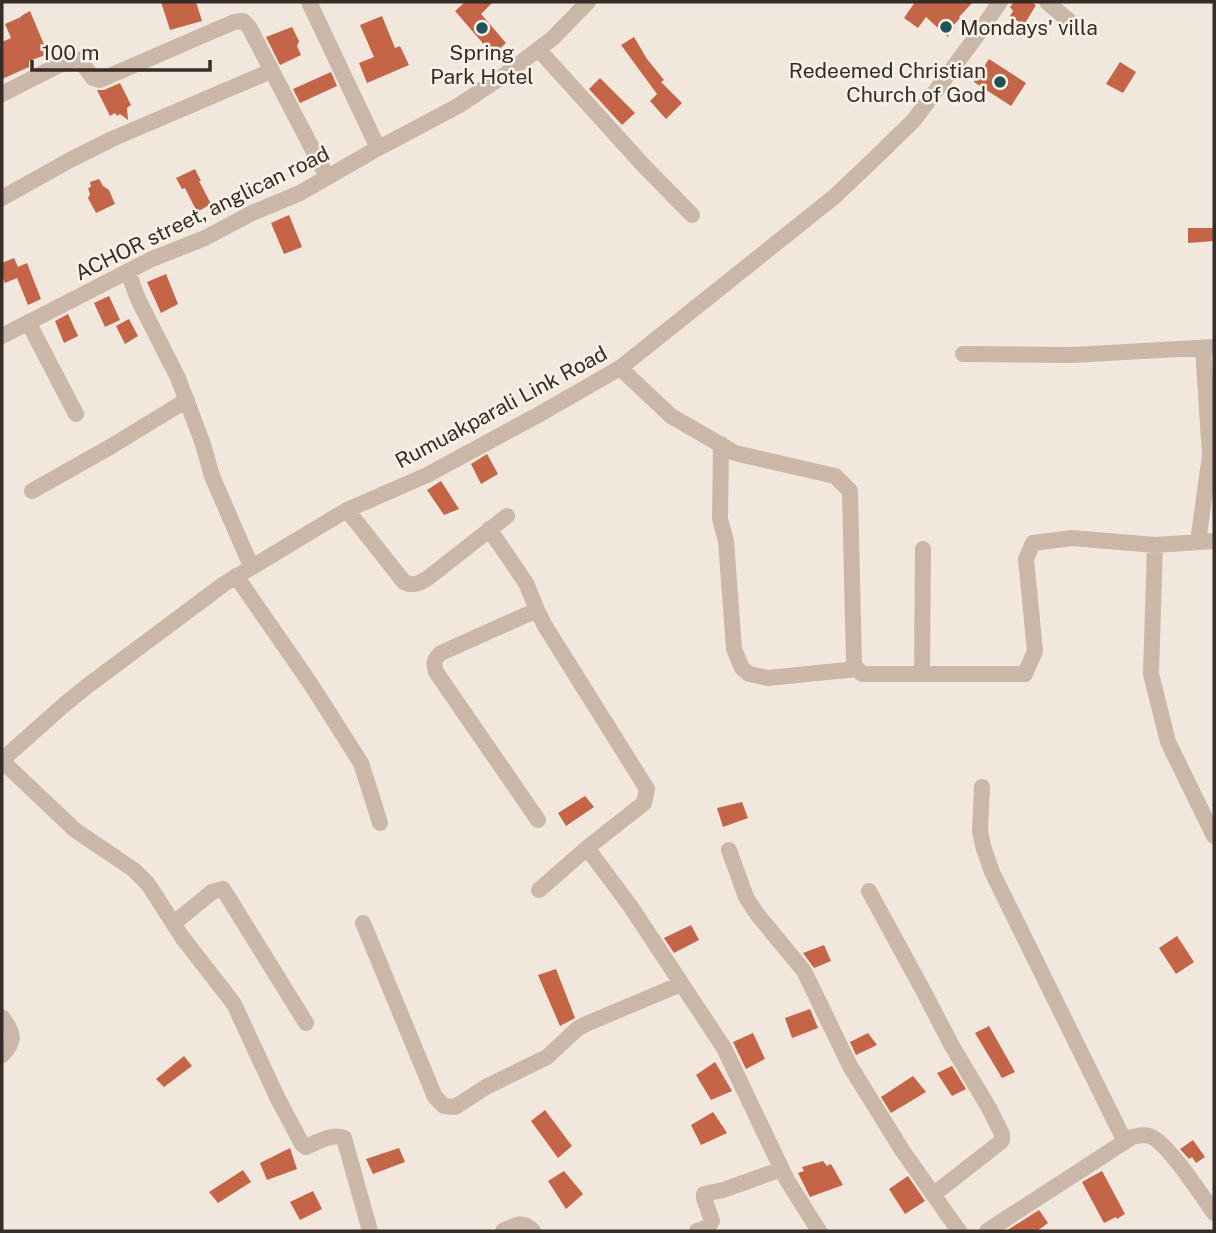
<svg xmlns="http://www.w3.org/2000/svg" width="1216" height="1233" font-family="'Public Sans',sans-serif">
<style>
.building{fill:#c46548}
.lines{fill:none;stroke-linecap:round;stroke-linejoin:round}
.minor{stroke:#cab7a8;stroke-width:16}
.poi-dot{fill:#1e5457;stroke:#f9f2e9;stroke-width:2.5}
.labels{text-anchor:middle;dominant-baseline:central;stroke-width:5;stroke-linejoin:round;paint-order:stroke}
.poi-label{font-size:21px;fill:#372d28;stroke:#f9f2e9;text-anchor:start}
.street-label{font-size:21px;fill:#372d28;stroke:#f9f2e9}
</style>
<rect width="100%" height="100%" fill="#f2e7dc"/>
<path class="building" d="M161,2h35l6,19 -32,9z
M465,2h28l-12,12 25,29 -13,12 -38,-44z
M915,2h58l-14,15 1,1 -7,8 2,2 -5,2 -2,7 -22,-20 -8,11 -14,-10z
M1014,2h17l5,3 -12,20 -14,-9 3,-5 -3,-4z
M30,11l18,43 -19,7v6l-27,12v-37l9,-4 -6,-14 16,-7v-1z
M382,16l13,32 5,-2 9,19 -42,18 -8,-20 15,-6 -14,-32z
M292,27l7,14 -2,5 4,9 -21,10 -14,-28z
M634,37l13,22 17,21 -3,2 21,21 -16,16 -16,-18 7,-7 -36,-49z
M989,59l37,24 -15,23 -37,-24z
M1120,62l16,10 -13,21 -17,-9z
M331,72l6,14 -37,17 -7,-14z
M600,78l35,35 -13,12 -33,-36z
M120,83l11,22 -4,3 1,12 -8,-6 -3,2 -2,-3 -5,3 -13,-26h7z
M195,169l6,12h-2l12,23 -14,8 -12,-24 -3,1 -6,-11z
M99,179l4,7 6,4 6,14 -19,9 -8,-15 2,-4 -2,-6 3,-1 -1,-5z
M289,215l13,32 -18,7 -13,-31z
M1188,228h26v13l-26,2z
M14,258l4,9 9,-4 14,36 -13,6 -11,-27 -12,5 -3,-7v-13z
M166,274l12,30 -17,9 -14,-31z
M109,296l11,24 -15,7 -11,-24z
M68,314l10,22 -14,7 -9,-22z
M129,319l9,17 -13,8 -9,-18z
M487,454l11,20 -17,10 -10,-20z
M441,481l18,28 -15,6 -17,-25z
M585,796l9,11 -28,19 -8,-13z
M742,802l6,16 -25,9 -6,-19z
M691,925l8,15 -25,13 -10,-15z
M1177,936l17,26 -18,12 -17,-26z
M824,945l7,16 -17,7 -11,-15z
M556,969l19,49 -15,8 -22,-51z
M810,1009l8,19 -26,10 -7,-20z
M989,1026l26,46 -13,6 -27,-45z
M753,1033l12,26 -19,10 -13,-27z
M868,1033l9,12 -21,10 -6,-13z
M184,1056l8,10 -28,21 -8,-8z
M715,1062l17,29 -21,9 -15,-25z
M952,1066l14,23 -14,7 -15,-23z
M913,1076l13,16 -35,21 -10,-16z
M545,1110l27,36 -14,12 -27,-37z
M713,1112l14,21 -26,12 -10,-20z
M1193,1140l12,17 -9,6 -4,-6 -3,2 -9,-10z
M290,1148l7,21 -30,11 -7,-17z
M399,1148l6,14 -32,12 -7,-15z
M823,1161l4,5 4,-2 12,21 -33,12 -12,-24 6,-2 -2,-4z
M243,1170l8,12 -33,21 -9,-11z
M564,1171l19,23 -17,15 -18,-28z
M1102,1171l23,43 -8,5 -1,-2 -12,6 -22,-41z
M908,1176l17,25 -20,13 -16,-25z
M313,1191l9,18 -22,11 -10,-18z
M1039,1210l9,13 -11,8h-31z"/>
<g class="lines">
<path class="minor" d="M309,2l69,146
M1047,2l28,24
M538,49l106,117 48,49
M2,94l61,-31 13,-4 6,4 11,15 7,2 134,-58 9,-1 6,6 78,150
M2,198l70,-39 40,-20 159,-68
M128,272l10,27 40,79 25,66 9,32 39,90
M28,322l48,92
M2,336l150,-77 53,-21 47,-25 48,-20 73,-42 85,-45 45,-30 50,-38 35,-36
M963,354l109,1 142,-8
M620,368l51,48 64,37 100,23 15,15 4,174 8,9h163l10,-23 -9,-92 7,-16 39,-5 83,7 59,-4
M721,444l-1,75 6,22 8,108 8,19 7,6 19,4 89,-9
M32,491l78,-44 77,-47
M347,510l57,72c10,5 15,1 24,-4l79,-62
M489,529l37,54 11,27 8,16 102,163 -3,14 -57,45 -48,42
M1198,542l12,-87 -7,-107
M1155,545l-4,129 17,68 46,94
M236,576l74,107 51,80 19,60
M537,610l-96,43c-7,6 -8,10 -5,19l102,148
M922,674l1,-125
M2,760l63,-56 21,-17 138,-103 123,-74 80,-35 111,-60 82,-47 214,-171 38,-36 42,-41 59,-79 27,-39
M2,761l73,69 59,40 14,14 34,53 52,67 44,95 24,45 4,3c12,-5 26,-14 38,-9l26,93
M982,787l-2,44 3,15 9,26 133,270
M587,848l44,59 93,141 63,132 32,51
M729,850l17,47 11,17 47,57 46,95 52,84 57,81
M869,891l56,103 27,52 37,62 13,26v6l-4,4 -64,50
M174,923l38,-31 11,-3 83,134
M363,923l72,174 9,9 11,1 31,-20 61,-30 30,-28 9,-5 95,-40
M2,1017c11,16 15,23 0,38
M503,1231c12,-6 20,-11 30,0
M697,1231l11,-4 4,-6 -8,-23v-4l19,-4 59,-21
M987,1231l145,-94c6,-1 11,-3 17,-1 17,4 53,60 65,77"/>
</g>
<g class="poi-dot">
<circle cx="946" cy="27" r="7"/>
<circle cx="482" cy="28" r="7"/>
<circle cx="1000" cy="82" r="7"/>
</g>
<g class="labels">
<g class="poi-label">
<text x="960" y="27">Mondays' villa</text>
<text x="482" y="52" text-anchor="middle">Spring<tspan x="482" dy="24">Park Hotel</tspan></text>
<text x="986" y="70" text-anchor="end">Redeemed Christian<tspan x="986" dy="24">Church of God</tspan></text>
</g>
<g class="street-label">
<text transform="translate(202 213) rotate(-26)">ACHOR street, anglican road</text>
<text transform="translate(501 407) rotate(-28)">Rumuakparali Link Road</text>
</g>
</g>
<rect width="1216" height="1233" fill="none" stroke="#372d28" stroke-width="7"/>
<path d="M32 60v10h178v-10" fill="none" stroke="#372d28" stroke-width="3.5"/>
<text x="42" y="60" font-size="21" fill="#372d28" stroke="#f9f2e9" stroke-width="5" paint-order="stroke">100 m</text>
</svg>
